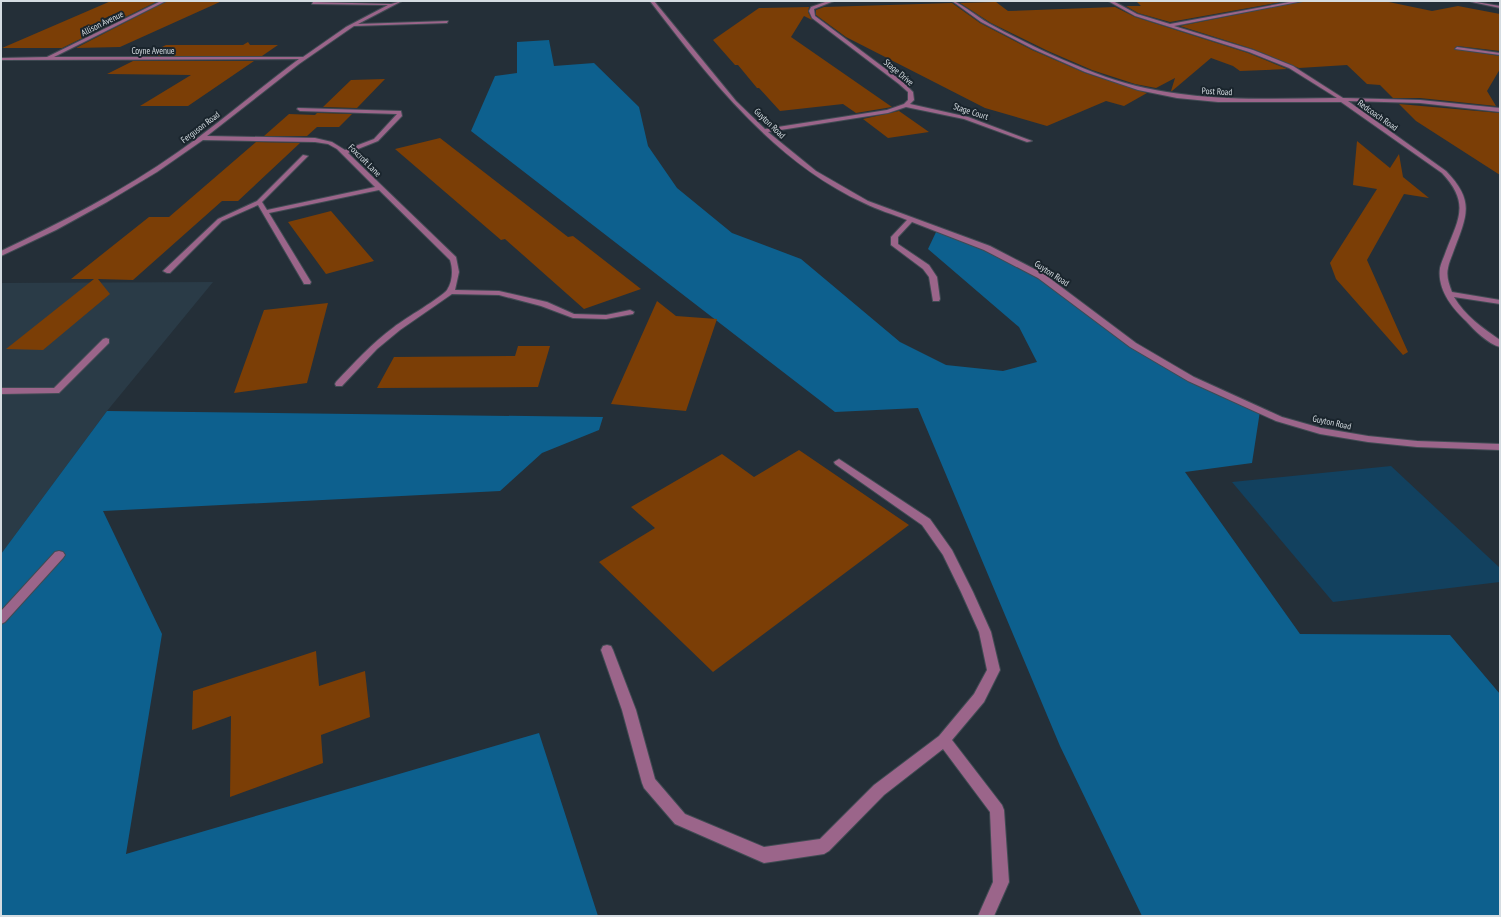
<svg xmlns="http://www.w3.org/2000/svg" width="1501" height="917" font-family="'PT Sans Narrow',sans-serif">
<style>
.built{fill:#2a3b47}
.green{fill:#12415f}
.forest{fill:#0d608e}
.building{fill:#7b3e06}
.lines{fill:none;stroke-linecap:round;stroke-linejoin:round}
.minor-casing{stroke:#404b53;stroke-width:2}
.minor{fill:#9b658a;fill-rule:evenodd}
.labels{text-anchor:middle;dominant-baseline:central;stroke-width:4;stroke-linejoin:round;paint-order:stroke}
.far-street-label{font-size:9px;fill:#d5dce1;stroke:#1a252d}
</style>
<rect width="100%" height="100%" fill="#242f38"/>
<path class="built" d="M213,282l-106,129 -106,143v-271z"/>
<path class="green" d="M1391,466l109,102v14l-167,20 -101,-120z"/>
<path class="forest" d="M549,40l5,26 40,-3 45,44 9,39 29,42 55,45 69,26 99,83 46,23 57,6 34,-9 -18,-35 -91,-78 9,-19 83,35 140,97 100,49 -8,52 -67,9 115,162 150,1 50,59v222h-358l-82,-170 -142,-338 -83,4 -364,-281 24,-55 22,-3v-31z
M107,411l496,6 -4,13 -57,23 -42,38 -397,20 59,123 -36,220 413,-121 59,183h-597v-362z"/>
<path class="building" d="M111,1h47l-96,47h-60z
M167,1h55l-102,46 -44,1z
M1136,1h151l-117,21 -32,-9 -12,-7h15z
M1304,1h80l48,10 26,-5 42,8v37l-43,-5 -3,3 46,7v13l-13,22 9,15 -76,-8h-27l-13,-13 -13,-1 -20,-19 -48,3 -46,-19 -73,-23z
M996,2l12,9 107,-4 20,10 113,36 39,16 -47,2 -7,-5 -22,-8 -39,33h-1l4,-13 -19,10 -21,-4 -43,-14 -44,-19 -57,-28 -31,-20z
M952,3l28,20 52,27 53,23 62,20 -23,13 -18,-5 -59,25 -62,-18 -139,-71 -30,-22v-5l8,-3z
M809,7l-1,5 4,8 -8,-4 -13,21 101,70 -36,6 -13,-9 -63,7 -21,-23h-2l-19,-23h-3l-22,-25 46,-32z
M248,42l2,3h28l-16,11h-118l22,-11h77z
M133,61h121l-66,45h-48l51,-31 -84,-1z
M385,79l-28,29 -34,-1 28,-27z
M1399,104l101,9v62l-84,-54z
M899,111l30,21 -41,6 -25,-19z
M317,113l35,1 -13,13h-22l-10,9h-43l25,-22 26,1z
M440,138l128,99 5,-1 68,53 -57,20 -79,-70 -4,1 -106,-91z
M1357,141l33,27 9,-14 4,23 26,21 -25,-4 -37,66 41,92 -5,3 -67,-76 -6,-16 47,-74 -24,-4z
M256,142l44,1 -62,58h-16l-89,79 -35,-1 12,15 -67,56 -37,-1 88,-70h-23l78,-62h20z
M331,211l43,50 -48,13 -38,-52z
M657,301l19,15 41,3 -31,92 -75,-7z
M328,303l-21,80 -73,10 30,-83z
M518,346h32l-12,41 -161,1 17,-31 121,-1z
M799,450l110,75 -196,147 -114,-110 56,-34 -24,-21 91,-53 32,23z
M316,651l3,35 46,-15 5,46 -49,18 2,28 -93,34 1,-81 -39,14 1,-39z"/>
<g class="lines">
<defs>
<path id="minor" d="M161,1h5l-112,56h249l43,-30 42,-22 -76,-1 1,-2 78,2 11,-3 -44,23 90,-3 -1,2 -93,3 -55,38 -92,72 108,2 17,4 13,8 29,-11 23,-25 -97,-3 -3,-2 1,-1 103,3 1,5 -24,25 -30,12 108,104 3,15 -4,18 44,1 48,11 27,12 32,1 24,-5 4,2 -1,2 -27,5 -33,-1 -32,-12 -42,-11 -47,-1 -52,36 -23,19 -35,37h-6l-1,-2 1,-2c18,-19 36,-39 58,-55 10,-8 48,-30 53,-37 6,-9 6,-21 3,-30l-71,-70 -110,23 42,69 -1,2h-6l-1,-2 -45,-77 -36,16 -52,52h-3l-4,-2 55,-52 39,-18 46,-46 5,1 -46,46 5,8 108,-23 -38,-38 -9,-5 -13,-2 -112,-2 -46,32 -50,30 -51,28 -55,26v-5c61,-29 122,-60 177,-99 42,-29 80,-63 121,-93l-298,1v-2l46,-1z
M650,1h4l82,100 29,28 122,-19 17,-6 4,-4v-8l-9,-8 -87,-66 -3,-7 2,-4 17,-6h6l-20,8 1,7 88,66 10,10 1,8 -4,4 58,13 64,24 -5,1 -63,-23 -58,-12 -18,6 -120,19 48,39 52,30 122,45 54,28 92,69 58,34 88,40 39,11 47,8 49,5 83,3v6l-83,-3 -49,-5 -48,-8 -44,-13 -88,-40 -58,-34 -92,-69 -54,-28 -72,-28 -14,15v7l31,21 8,12 3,22 -1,2h-6l-4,-24 -6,-8 -32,-24v-8l16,-17c-15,-6 -29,-10 -43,-17 -91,-42 -154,-124 -214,-202z
M952,1c6,0 30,19 38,23 37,20 77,39 116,53 75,26 153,22 231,21l-48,-30 -40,-16 -114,-36 -27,-15h5l24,13 33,10 125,-23h8l-129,25 79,24 40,16 50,32 77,2 80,8v4l-80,-9 -72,-2 98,70c29,30 21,44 8,79 -2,6 -5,12 -6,18 -2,8 1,16 4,24l48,8v4l-46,-7c11,19 29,31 46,43v7c-12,-3 -26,-17 -34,-26 -14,-13 -29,-32 -26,-53 1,-5 4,-11 6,-17 13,-33 24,-48 -4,-78l-101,-71h-123l-41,-4 -39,-8 -53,-18 -52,-23 -52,-27z
M1470,1l30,5v2l-28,-6z
M1457,47l43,6v2l-45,-6z
M106,338l3,1v4l-50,50 -58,1v-6h53l49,-49z
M839,459l91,60 22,31 21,42 18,40 9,38 -16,32 -32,38 50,65 2,5 5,72 -15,34h-16l15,-34 -3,-70 -47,-63 -59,46 -55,56 -5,3 -60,9 -89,-39 -31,-36 -2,-5 -20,-73 -21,-60 2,-4 4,-1 4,1 2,4 23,60 19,69 30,35 79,33 56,-8 54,-54 65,-49 35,-42 13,-24 -8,-38 -18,-40 -18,-37 -21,-30 -87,-61 -1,-2z
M59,551l4,1 2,3 -2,3 -58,64 -4,2v-13l54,-59z"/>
</defs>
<use href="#minor" class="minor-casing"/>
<use href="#minor" class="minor"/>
</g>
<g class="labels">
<g class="far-street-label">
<text transform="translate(102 23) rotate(-26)">Allison Avenue</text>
<text x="153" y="50">Coyne Avenue</text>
<text transform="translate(899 72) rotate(40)">Stage Drive</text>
<text transform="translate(1217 91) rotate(3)">Post Road</text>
<text transform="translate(971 111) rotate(18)">Stage Court</text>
<text transform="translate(1378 115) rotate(35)">Redcoach Road</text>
<text transform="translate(770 123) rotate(44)">Guyton Road</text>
<text transform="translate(200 127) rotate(-37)">Ferguson Road</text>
<text transform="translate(365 160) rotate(45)">Foxcroft Lane</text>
<text transform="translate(1052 273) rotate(33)">Guyton Road</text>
<text transform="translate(1332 422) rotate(12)">Guyton Road</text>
</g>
</g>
<rect width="1501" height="917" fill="none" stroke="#d5dce1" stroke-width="4"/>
</svg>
